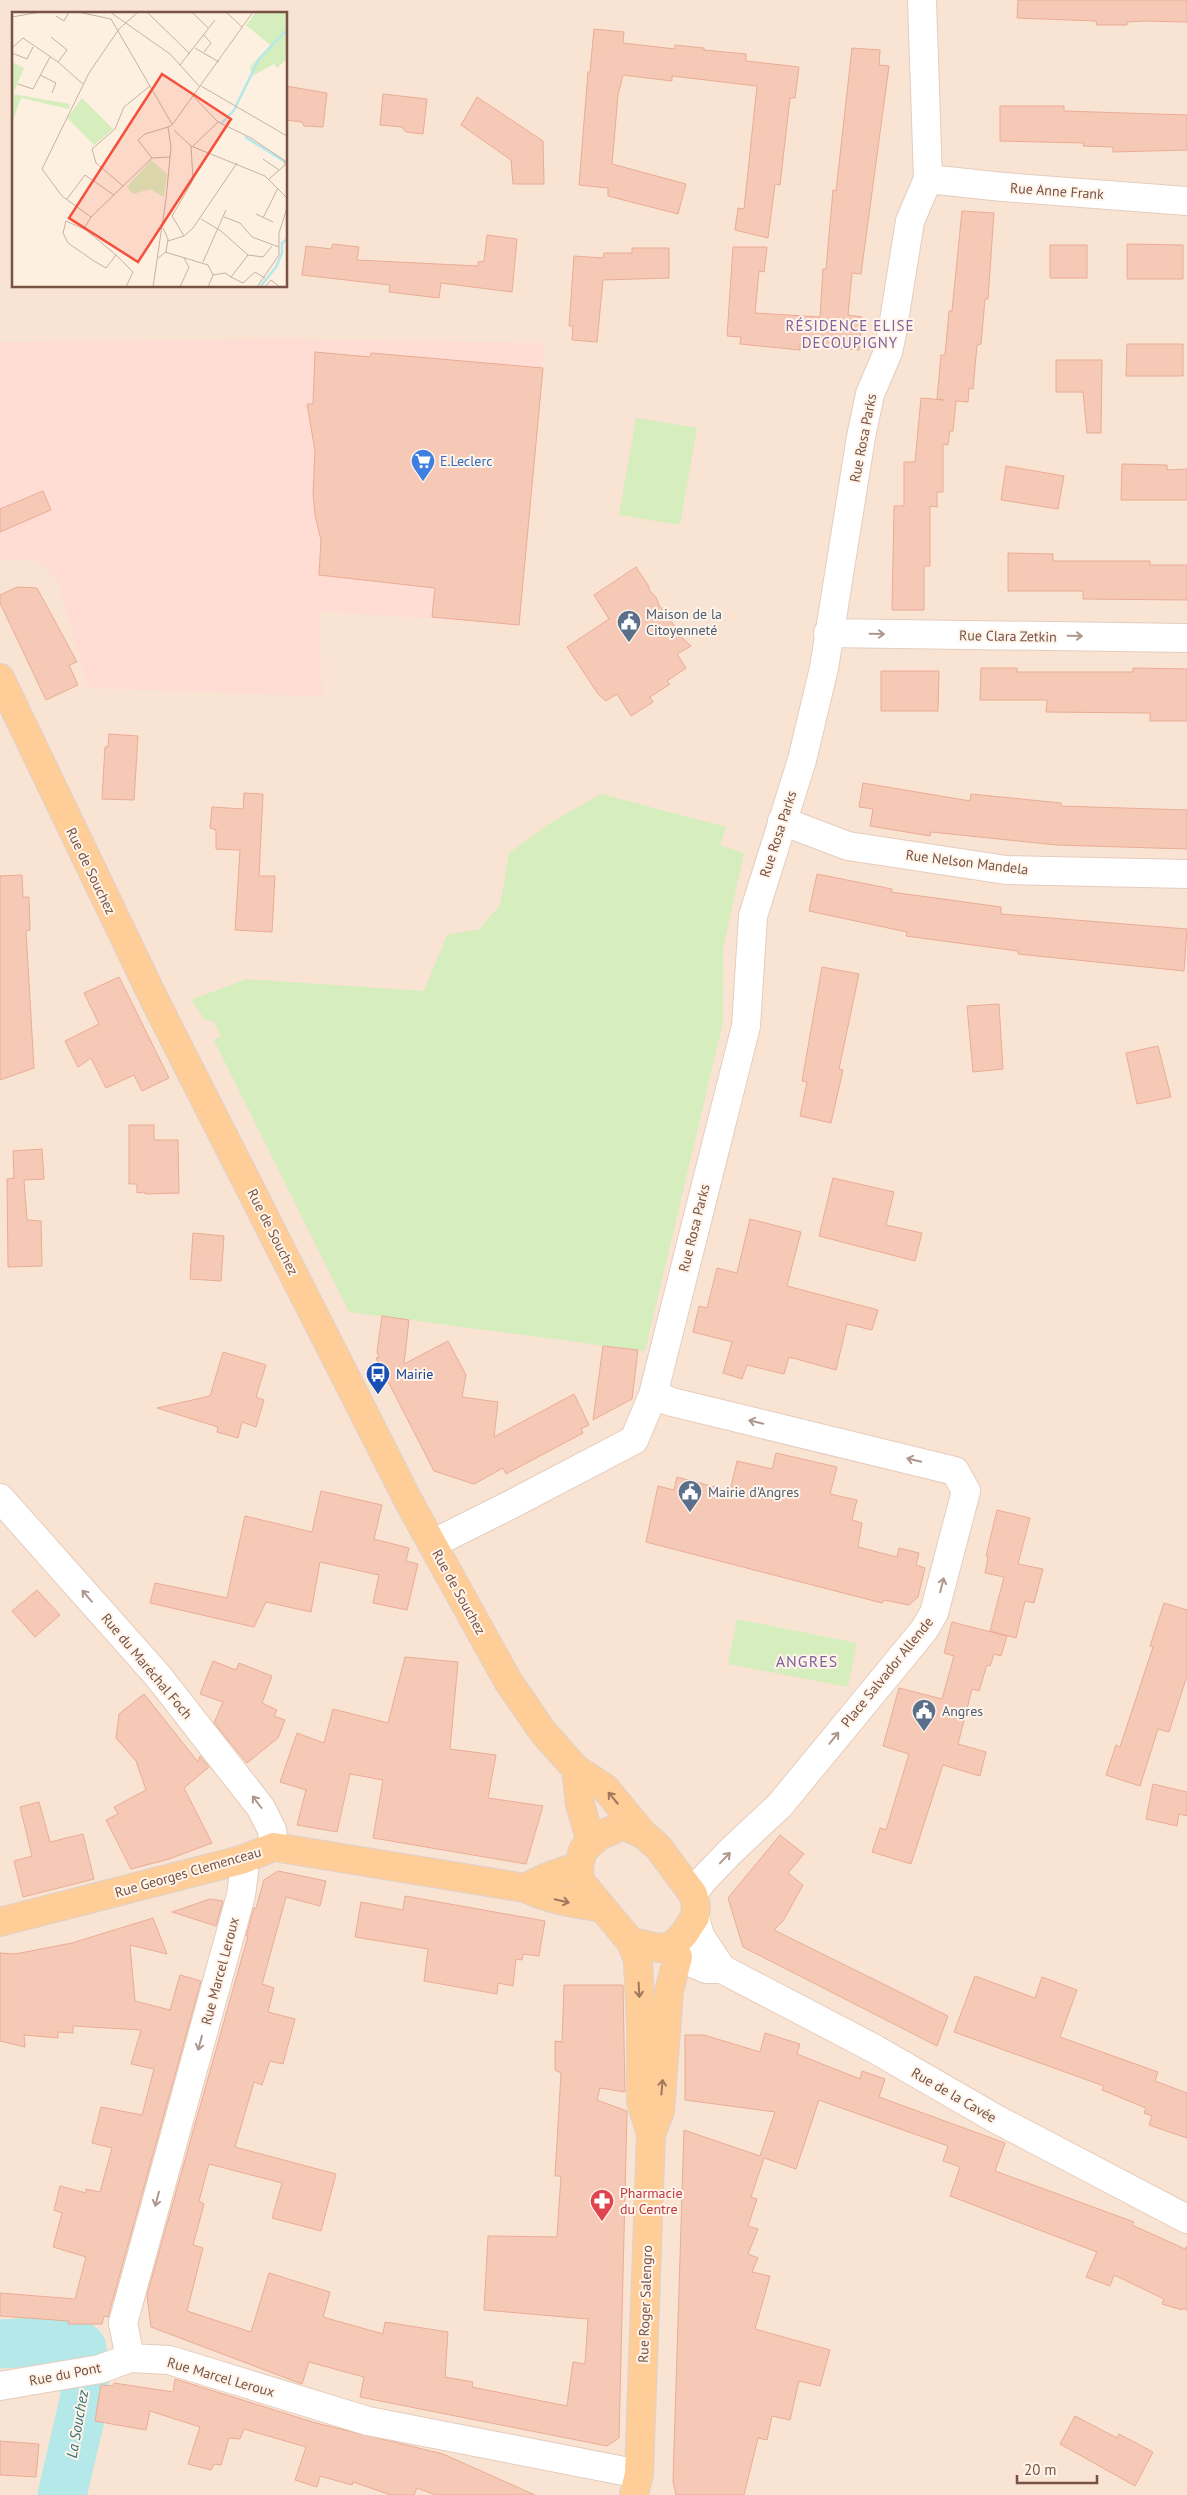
<svg xmlns="http://www.w3.org/2000/svg" width="1187" height="2495" font-family="'PT Sans',sans-serif">
<style>
.residential{fill:#f9e3d2;fill-rule:evenodd}
.commercial{fill:#ffdcd4}
.green{fill:#d6edbe}
.lines{fill:none;stroke-linecap:round;stroke-linejoin:round}
.river{stroke:#b4e8e9;stroke-width:49}
.building{fill:#f6c9b6;stroke:#eaac95}
.minor-casing{stroke:#e5cdbe;stroke-width:30}
.major-casing{stroke:#dcd2cf;stroke-width:30}
.minor{stroke:#fff;stroke-width:28}
.major{stroke:#ffcd97;stroke-width:28}
.oneway{stroke:#ae978f}
.oneway2{stroke:#a0775e}
.labels{text-anchor:middle;dominant-baseline:central;stroke-width:4;stroke-linejoin:round;paint-order:stroke}
.street-label{font-size:14px;fill:#785245;stroke:#fff4e9}
.shop-label{font-size:14px;fill:#366cbe;stroke:#fff4e9;text-anchor:start}
.service-label{font-size:14px;fill:#4e5e75;stroke:#fff4e9;text-anchor:start}
.transit-label{font-size:14px;fill:#164399;stroke:#fff4e9;text-anchor:start}
.health-label{font-size:14px;fill:#be3a42;stroke:#fff4e9;text-anchor:start}
.neighbourhood-label{font-size:15px;letter-spacing:1px;fill:#81609c;stroke:#fff4e9}
.water-label{font-size:15px;font-style:italic;fill:#357478;stroke:#fff4e9}
.quarter-label{font-size:16px;letter-spacing:1px;fill:#81609c;stroke:#fff4e9}
.inset-river{fill:none;stroke:#b4e8e9;stroke-width:2.5}
.inset-road{fill:none;stroke:#c8b1a3;stroke-width:1}
.view{fill:#f4503b;fill-opacity:0.15;stroke:#f4503b;stroke-width:2.5}
.inset-edge{fill:none;stroke:#785245;stroke-width:2.5}
</style>
<rect width="100%" height="100%" fill="#fef0e1"/>
<path class="residential" d="M0,0h1187v2495h-1187zM14,14h272v272h-272z"/>
<path class="commercial" d="M281,339l263,4 -25,282 -200,-14 3,85 -234,-8 -31,-110 -20,-18h-37v-218z"/>
<path class="green" d="M636,418l61,10 -17,97 -61,-10z
M601,794l125,33 -6,18 24,8 -21,96v73l-78,329 -296,-39 -135,-272 7,-3 -7,-16 -9,-1 -14,-20 55,-21 178,12 23,-56 33,-6 20,-24 9,-52 43,-31z
M737,1619l120,24 -9,44 -120,-23z"/>
<g class="lines">
<path class="river" d="M0,2344l72,-4 10,8 3,49 -23,98"/>
</g>
<path class="building" d="M1018,0h169v22l-43,-1 -17,1v3h-30l-1,-4 -79,-3z
M594,29l30,3 -1,11 52,6v-4l29,3v2l42,4v7l53,6 -4,31h-5l-10,87 -5,-1 -7,54 -33,-8 3,-22 6,1 13,-123 -85,-10v5l-49,-6 -5,20 -6,69 74,20 -8,30 -70,-18v-8l-29,-3 9,-113h2z
M852,48l28,2 -1,15 10,1 -28,208 -9,-1 -4,42 14,2 -3,33 -59,-6v6l-60,-6 1,-7 -14,-1 6,-89h34l-3,25 -5,-1 -4,42 65,4 3,-48h3l7,-79 3,1z
M286,86l41,7 -4,34 -19,-1 -2,-4 -16,-2z
M383,94l44,5 -4,35 -17,-2 -4,-5 -22,-2z
M477,97l66,44 1,43h-31l-2,-24 -50,-35z
M1000,106h64v5l123,4v35l-74,2v-5l-30,-1 1,-3 -84,-2z
M962,211l32,2 -6,86h-3l-4,45 -4,1 -4,44 -4,-1 -1,14 -12,-1 -3,30h-3l-2,14 -5,-1v48h-6v15l-7,-1v60h-6v44h-32l2,-104h10v-44h11l6,-64 23,2 -7,-1 4,-44h4l4,-44h3z
M487,235l30,4 -5,53 -71,-9 -2,15 -50,-6 1,-7 -88,-10 4,-29 25,3 2,-5 26,3 -2,13 121,6v-4l6,-1z
M1127,244l56,1v34h-56z
M1050,245h37v33h-37z
M632,248h37v30l-66,2 -6,62 -25,-2 1,-14h-4l5,-70 29,2 1,-5h28z
M1127,344h56v32h-57z
M315,352l55,5 1,-4 172,15 -24,257 -87,-8 3,-29 -116,-13 2,-35 -6,-25 -2,-21 2,-43 -8,-47h6z
M1056,360h46l-1,73h-14l-4,-41h-27z
M1122,464l45,1v5l20,-1v31h-66z
M1006,466l58,10 -6,33 -57,-9z
M43,491l8,19 -51,22v-23z
M1008,553l45,1v7h97v4h37v35l-104,-1v-8h-75z
M636,567l12,18 2,6 6,6 3,8 15,20 3,8 14,13 -14,8 9,14 -19,13 3,3 -20,13 3,5 -22,14 -14,-22 -11,7 -8,-7 -31,-47 42,-28 -15,-24z
M17,587l20,1 40,74 -8,3 9,20 -32,15 -46,-97v-8z
M981,668h36v4h116v-4l54,1v52h-37v-8l-104,-1 1,-12h-67z
M881,671h58l-1,40h-57z
M109,734l29,2 -4,64 -32,-1 3,-52h3z
M863,783l107,18 1,-7 90,9v3l126,4v39l-130,-4 -126,-13 -1,4 -60,-10 3,-17 -14,-2z
M244,793l19,1 -4,82h16l-3,56 -37,-2 5,-80 -24,-1v-19l-6,-2 2,-21 31,2z
M817,874l75,15 -1,3 110,15v7l186,15 -3,42 -166,-17v-3l-112,-15 1,-4 -98,-21z
M22,875l1,22h6l1,33 -4,1 8,137 -34,12v-204z
M822,967l37,7 -20,95 4,1 -12,53 -31,-7 7,-34 -5,-1z
M119,977l50,101 -27,13 -8,-16 -28,13 -15,-30 -13,9 -13,-26 34,-17 -15,-31z
M999,1004l4,65 -30,3 -6,-66z
M1158,1046l13,51 -34,7 -11,-51z
M129,1125h25v15h24l1,53 -34,1v-2l-8,1v-9h-8z
M42,1149l2,30 -20,1 3,40 14,1 1,45 -34,1 -1,-88 7,-1 -1,-27z
M833,1178l61,14 -8,33 36,8 -7,28 -96,-25z
M750,1219l51,13 -14,54 91,24 -6,20 -25,-6 -11,46 -47,-13 -5,17 -37,-9 -5,14 -19,-6 9,-31 -39,-10 6,-26 8,2 10,-40 20,5z
M193,1233l31,3 -3,45 -31,-2z
M382,1316l27,4 -5,44 44,-23 18,34 -4,22 36,5 -4,35 80,-43 15,31 -8,4 2,4 -77,41 -3,-6 -29,16 -40,-13 -58,-113 3,-1 -2,-5z
M603,1346l35,4 -6,49 -39,21z
M223,1352l43,13 -10,32 8,3 -8,27 -14,-5 -4,16 -21,-6 1,-5 -61,-19 53,-12z
M776,1453l61,14 -7,27 27,6 -5,20 10,3 -4,24 39,10 2,-9 20,5 -3,12 9,3 -7,29 -9,8 -25,-5 -2,3 -236,-61 12,-56 16,4 3,-13 53,14 7,-30 35,8z
M321,1491l61,14 -8,34 35,9 -3,13 12,3 -11,46 -34,-7 6,-28 -59,-13 -9,50 -45,-10 -12,25 -104,-24 5,-20 72,15 18,-82 67,16z
M997,1510l33,8 -12,46 25,5 -9,34 -9,-2 -9,37 -26,-7 14,-54 -19,-4 3,-16 -2,-1z
M37,1590l23,25 -25,22 -23,-26z
M1164,1603l23,7v66l-18,56 -11,-3 -18,57 -34,-11 10,-30 4,2 33,-100 -3,-1z
M952,1622l55,14 -6,20 -7,-2 -4,12 -3,-1 -8,26 -7,-2 -14,55 28,8 -6,24 -37,-11 -32,99 -39,-12 8,-24 6,2 23,-76 -26,-8 16,-58 43,11 12,-43 -10,-3z
M405,1657l53,5 -8,87 46,6 -8,43 55,8 -17,58 -153,-26 10,-58 -33,-6 -13,58 -40,-7 9,-35 -26,-8 17,-49 27,10 9,-34 55,14z
M213,1661l23,9 3,-7 33,13 -10,27 15,7 -3,6 11,4 -7,18 -31,25 -33,-40 9,-21 -23,-8z
M144,1694l54,68 2,-6 9,11 -25,21 28,55 -43,16 -38,10 -25,-49 12,-6 -4,-7 32,-17 -10,-29 -20,-23 3,-24z
M1153,1784l34,8v24l-8,-2 -2,12 -31,-7z
M39,1802l11,40 33,-8 11,45 -71,18 -9,-36 18,-5 -12,-49z
M780,1835l24,19 -16,19 15,12 -20,36 -9,9 174,86 -11,30 -194,-99 -15,-49z
M278,1871l48,10 -6,25 -34,-9 -24,87 12,4 -6,24 27,7 -12,45 -13,-3 -8,24 -8,-3 -19,65 101,27 -15,57 -49,-13 10,-35 -73,-19 -10,37 5,3 -11,41 10,3 -16,63 64,21 18,-59 61,19 -7,25 60,17 2,-12 63,10 -3,45 28,5 -1,5 95,19 6,-44 12,2 3,-45 -104,-9 4,-74 69,1 4,-61h-6l1,-16 5,-87 -6,-3v-29l7,1 2,-57h59l2,107 -25,-4 -3,12 30,11 -8,327 -12,8 -247,-49 4,-20 -55,-15 -7,22 -151,-57 -4,-32 101,-359h-2l8,-28h2l8,-28z
M405,1896l140,25 -6,35 -16,-2 -1,6 -6,-1 -3,27 -15,-3 -1,11 -73,-13 4,-32 -73,-12 6,-35 42,8z
M210,1899l13,2 -7,25 -44,-14z
M153,1918l14,36 -37,-9 5,56 35,9 10,-35 21,6 -93,336 -4,-1 -2,8h-34l1,-3 -69,-5v-23l75,6 11,-42 -33,-10 9,-34 -8,-3 6,-24 26,7v-4l14,3 12,-44 -20,-5 9,-36 41,8 12,-46 -23,-5 10,-34 -68,-4v7l-15,-1v6l-34,-3 1,12 -25,-6v-88l15,1 57,-11z
M975,1976l60,22 7,-21 35,13 -17,47 98,35 -3,9 32,12v45l-38,-13 3,-9 -8,-3 2,-5 -44,-18 2,-4 -150,-54z
M765,2033l35,11 -3,10 63,25 2,-8 23,8 -6,18 126,46 -10,28 139,51 -2,3 53,24 2,-3v64l-4,-2 -1,2 -20,-6 2,-5 -50,-24 -4,11 -24,-9 11,-25 -147,-56 10,-29 -17,-6 5,-15 -129,-46 -23,69 -32,-11 -13,39 6,2 -9,27 10,3 -10,25 10,4 -6,14 18,4 -15,53 75,21 -10,36 -21,-5 -9,39 -18,-4 -5,24 -9,-2 -14,57h-68l-3,-14 11,-351 76,26 15,-44 -90,-12v-65h19l56,17z
M175,2379l141,44 127,31 92,41h-99l-19,-7 -3,7h-23l-38,-13 -1,3 -32,-9 -3,11 -22,-7 11,-33 -62,-18 -4,10 -11,-1 -8,27 -7,-1 -3,6 -23,-6 12,-37 -50,-16 -4,19 -51,-9 6,-36 12,1 1,-3 59,9z
M1075,2416l42,22 2,-4 34,18 -18,34 -75,-42z
M0,2441l39,3 -3,33 -36,-2z"/>
<g class="lines">
<defs>
<path id="minor" d="M928,179l75,8 184,14
M828,633l359,5
M782,821l66,25 158,24 181,4
M653,1395l19,7 283,69 11,20 -32,122 -10,17 -144,175 -49,46 -28,29 -10,14
M0,1498l158,178 103,132 11,22 2,17
M432,1544l78,-39 124,-65 19,-45 93,-369 7,-110 49,-156 22,-92 37,-231 9,-43 18,-42 4,-19 18,-112 18,-42 -6,-179
M695,1917l5,19 22,33
M678,1957l28,12h16l153,80 123,71 189,99
M130,2358l-7,-35 118,-428 3,-23 -3,-12
M0,2386l100,-17 30,-11 39,2 199,61 271,53"/>
<path id="major" d="M0,678l155,323 255,503 98,177 35,51 33,37 29,19 39,47
M576,1769l4,35 11,39
M619,1827h9l16,8 14,12 35,47 3,12 -1,11 -11,17 -12,12 -13,2 -28,-6 -51,-61 -1,-15 4,-16 16,-14z
M525,1888l20,-10 34,-12
M0,1922l241,-62 33,-13 251,41c24,11 49,16 75,19
M631,1942l7,18 3,67v75l10,32
M634,2495l5,-21 12,-340 9,-23 9,-120 9,-34 -6,-11"/>
</defs>
<use href="#minor" class="minor-casing"/>
<use href="#major" class="major-casing"/>
<use href="#minor" class="minor"/>
<use href="#major" class="major"/>
</g>
<defs><path id="oneway-shaft" d="M-6 0H5M1.5-3L5.5 0L1.5 3" fill="none" stroke-width="1.6" stroke-linecap="round" stroke-linejoin="round" transform="scale(1.25)"/></defs>
<g class="oneway">
<use href="#oneway-shaft" transform="translate(877 634) rotate(1)"/>
<use href="#oneway-shaft" transform="translate(1075 636) rotate(1)"/>
<use href="#oneway-shaft" transform="translate(756 1422) rotate(-166)"/>
<use href="#oneway-shaft" transform="translate(914 1460) rotate(-166)"/>
<use href="#oneway-shaft" transform="translate(942 1585) rotate(-76)"/>
<use href="#oneway-shaft" transform="translate(87 1596) rotate(-131)"/>
<use href="#oneway-shaft" transform="translate(834 1738) rotate(-51)"/>
<use href="#oneway-shaft" transform="translate(257 1802) rotate(-127)"/>
<use href="#oneway-shaft" transform="translate(725 1858) rotate(-46)"/>
<use href="#oneway-shaft" transform="translate(200 2043) rotate(105)"/>
<use href="#oneway-shaft" transform="translate(157 2199) rotate(105)"/>
</g>
<g class="oneway2">
<use href="#oneway-shaft" transform="translate(613 1798) rotate(-130)"/>
<use href="#oneway-shaft" transform="translate(562 1901) rotate(14)"/>
<use href="#oneway-shaft" transform="translate(639 1990) rotate(87)"/>
<use href="#oneway-shaft" transform="translate(662 2087) rotate(-85)"/>
</g>
<defs>
<symbol id="supermarket-pin" viewBox="-11 -11 22 30"><path d="M0 17L-7.5 6A9.5 9.5 0 1 1 7.5 6Z" fill="#3f7fe0" stroke="#fff4e9"/><path d="M-6-5.5h2.5l.6 2H6L4.5 2H-2.5L-4.4-4H-6ZM-1.5 3.2a1.3 1.3 0 1 0 .1 0ZM3 3.2a1.3 1.3 0 1 0 .1 0Z" fill="#fff"/></symbol>
<symbol id="civic-pin" viewBox="-11 -11 22 30"><path d="M0 17L-7.5 6A9.5 9.5 0 1 1 7.5 6Z" fill="#5c6f8a" stroke="#fff4e9"/><path d="M-.6-6.5H3V-4.5H.6V-3L4-1V1h2V6H-6V1h2V-1L-.6-3ZM-1.2 2.5V6h2.4V2.5Z" fill="#fff"/></symbol>
<symbol id="bus-pin" viewBox="-11 -11 22 30"><path d="M0 17L-7.5 6A9.5 9.5 0 1 1 7.5 6Z" fill="#1a4fb4" stroke="#fff4e9"/><path d="M-5-6H5V4H4V6H2V4H-2V6H-4V4H-5ZM-3.5-4V0h7V-4ZM-3.5 1.2v1.5H-2V1.2ZM2 1.2v1.5H3.5V1.2Z" fill="#fff"/></symbol>
<symbol id="pharmacy-pin" viewBox="-11 -11 22 30"><path d="M0 17L-7.5 6A9.5 9.5 0 1 1 7.5 6Z" fill="#e0444e" stroke="#fff4e9"/><path d="M-2-6h4v4h4v4h-4v4h-4v-4h-4v-4h4Z" fill="#fff"/></symbol>
</defs>
<g fill-rule="evenodd">
<use href="#supermarket-pin" x="409" y="447" width="28" height="38"/>
<use href="#civic-pin" x="615" y="608" width="28" height="38"/>
<use href="#bus-pin" x="364" y="1360" width="28" height="38"/>
<use href="#civic-pin" x="676" y="1478" width="28" height="38"/>
<use href="#civic-pin" x="910" y="1697" width="28" height="38"/>
<use href="#pharmacy-pin" x="588" y="2187" width="28" height="38"/>
</g>
<g class="labels">
<g class="street-label">
<text transform="translate(1057 191) rotate(4)">Rue Anne Frank</text>
<text transform="translate(863 438) rotate(-79)">Rue Rosa Parks</text>
<text transform="translate(1008 636) rotate(1)">Rue Clara Zetkin</text>
<text transform="translate(778 834) rotate(-72)">Rue Rosa Parks</text>
<text transform="translate(967 862) rotate(7)">Rue Nelson Mandela</text>
<text transform="translate(91 871) rotate(64)">Rue de Souchez</text>
<text transform="translate(694 1228) rotate(-76)">Rue Rosa Parks</text>
<text transform="translate(273 1232) rotate(63)">Rue de Souchez</text>
<text transform="translate(459 1592) rotate(61)">Rue de Souchez</text>
<text transform="translate(147 1666) rotate(50)">Rue du Maréchal Foch</text>
<text transform="translate(887 1672) rotate(-51)">Place Salvador Allende</text>
<text transform="translate(188 1872) rotate(-16)">Rue Georges Clemenceau</text>
<text transform="translate(220 1971) rotate(-75)">Rue Marcel Leroux</text>
<text transform="translate(954 2095) rotate(30)">Rue de la Cavée</text>
<text transform="translate(645 2304) rotate(-88)">Rue Roger Salengro</text>
<text transform="translate(65 2374) rotate(-11)">Rue du Pont</text>
<text transform="translate(221 2377) rotate(16)">Rue Marcel Leroux</text>
</g>
<g class="shop-label">
<text x="440" y="461">E.Leclerc</text>
</g>
<g class="service-label">
<text x="646" y="614">Maison de la<tspan x="646" dy="16">Citoyenneté</tspan></text>
<text x="708" y="1492">Mairie d'Angres</text>
<text x="942" y="1711">Angres</text>
</g>
<g class="transit-label">
<text x="396" y="1374">Mairie</text>
</g>
<g class="health-label">
<text x="620" y="2193">Pharmacie<tspan x="620" dy="16">du Centre</tspan></text>
</g>
<g class="neighbourhood-label">
<text x="850" y="325">RÉSIDENCE ELISE<tspan x="850" dy="17">DECOUPIGNY</tspan></text>
</g>
<g class="water-label">
<text transform="translate(77 2424) rotate(-80)">La Souchez</text>
</g>
<g class="quarter-label">
<text x="807" y="1661">ANGRES</text>
</g>
</g>
<g transform="translate(12 12)">
<rect width="275" height="275" fill="#fef0e1"/>
<path d="M244,0h31v47l-10,9 -3,-4 -22,12 -2,-9 20,-22 -24,-20zM0,50l12,6 -11,26 57,10 -1,5 -48,-11 -9,25zM70,86l31,31 -19,16 -27,-27zM139,148l16,14 -3,23 -14,-8 -17,5 -6,-7z" fill="#d6edbe"/>
<path class="inset-river" d="M209,112l13,-14 25,-51 28,-29M233,125l42,26M248,275l16,-20 6,-14v-10l5,-4"/>
<path class="inset-road" d="M66,0l33,7M98,0l60,42 30,33M135,0l43,42M180,0l16,16M214,0l16,15M44,4l8,5 5,-9M0,5l28,-5M99,7l61,105M191,22l8,9 -7,9M39,25l16,13 -9,12M0,36l11,-10 35,24 25,22M183,36l24,14M0,41l15,6 6,-12M168,53l35,-45M28,63l16,8 -4,10M6,72l15,5 17,-32M189,74l86,50M181,84l25,26M206,110l33,16 33,22 1,5 -16,14M160,113l81,-113M162,118l17,16 74,30 22,22M181,134l25,-24M140,146l-14,-18 7,-6 23,-7M251,147l16,11M111,174l-27,-23 -4,-14 23,-20 9,-22 26,-21M55,187l18,-24 29,20M244,202l17,8M79,205l-29,-21 -20,-27 47,-96 30,-44 19,-17M212,205l16,6 12,14 27,10M251,206l15,-30M189,207l20,12 27,24 15,2 9,-11M72,217l7,-12 61,-59 18,-1M172,224l-12,-20 21,-36 -2,-34M156,229l16,-5 9,-8 44,-65M153,240l43,13 5,10 -5,12M104,243l-10,13 -12,-7 -26,-18 -5,-10 3,-12 20,9 17,14 13,11 17,17 -7,15M146,246l8,-6 2,-13 -5,-11M191,250l23,-52M201,263l12,-2 6,4 17,-22M219,265l12,6 12,-11 10,6M141,275l13,-88 5,-52 -3,-20 4,-2M168,275l9,-20 -5,-9M245,275l22,-32v-22l8,-25M253,275l6,-7 9,7"/>
<path class="view" d="M150,62l69,45 -93,143 -69,-44z"/>
<rect width="275" height="275" class="inset-edge"/>
</g>
<path d="M1017 2475v8h80v-8" fill="none" stroke="#785245" stroke-width="2.5"/>
<text x="1024" y="2475" font-size="15" fill="#785245" stroke="#fff4e9" stroke-width="4" paint-order="stroke">20 m</text>
</svg>
